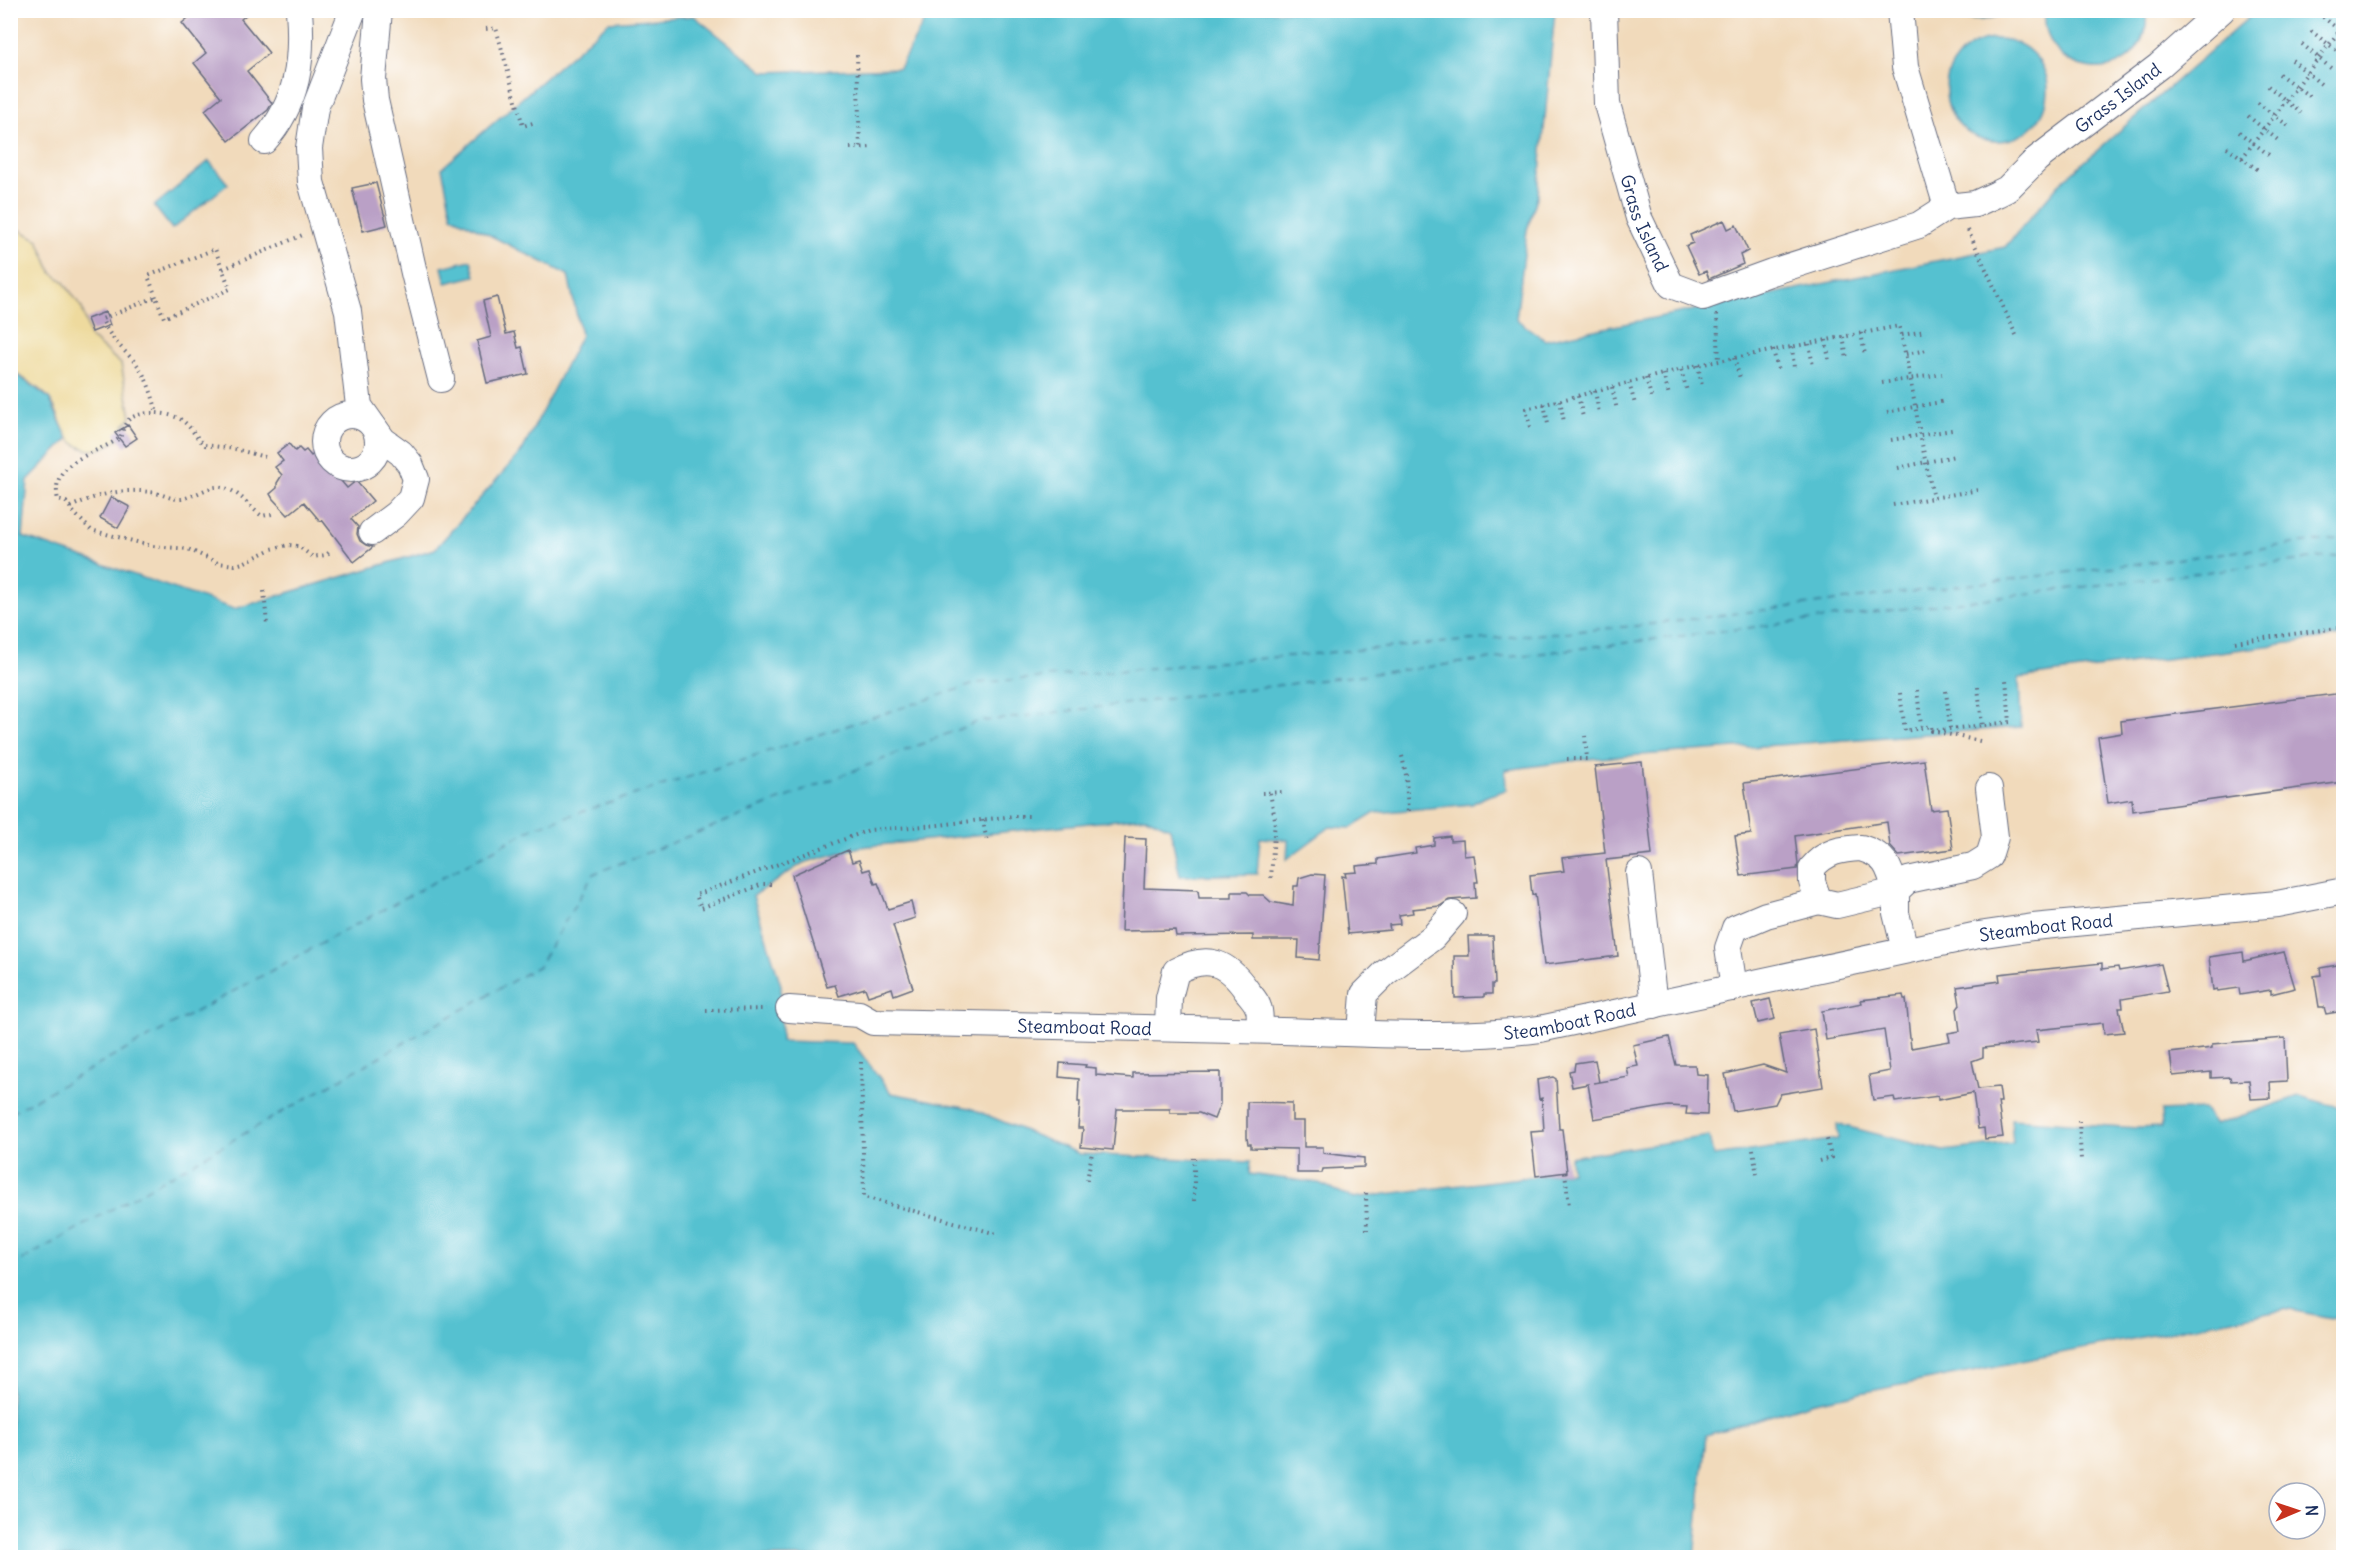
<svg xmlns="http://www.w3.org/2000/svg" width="2354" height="1568" font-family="Delius,sans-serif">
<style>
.sand{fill:#eeda9e;stroke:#84847e;stroke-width:1.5}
.water{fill:#55c1d0;stroke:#387897;stroke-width:1.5}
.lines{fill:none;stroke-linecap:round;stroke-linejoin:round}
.ferry{stroke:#2f6286;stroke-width:1.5;stroke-dasharray:8 6;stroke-linecap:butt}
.building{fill:#baa0c6}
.minor-casing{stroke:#666b7f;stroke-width:28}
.path{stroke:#666b7f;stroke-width:4;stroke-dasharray:1.5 4.5;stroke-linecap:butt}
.minor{stroke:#fff;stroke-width:26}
.labels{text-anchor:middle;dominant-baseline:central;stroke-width:6;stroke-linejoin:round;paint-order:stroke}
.street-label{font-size:18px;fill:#1b2f5e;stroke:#fff}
</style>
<rect width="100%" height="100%" fill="#fff"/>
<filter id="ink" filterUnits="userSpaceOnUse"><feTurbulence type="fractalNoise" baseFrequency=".0167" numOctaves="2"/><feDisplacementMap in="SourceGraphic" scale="12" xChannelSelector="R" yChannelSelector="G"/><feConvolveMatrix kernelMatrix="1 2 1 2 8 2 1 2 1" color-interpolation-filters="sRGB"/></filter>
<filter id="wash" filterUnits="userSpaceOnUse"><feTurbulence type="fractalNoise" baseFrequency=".008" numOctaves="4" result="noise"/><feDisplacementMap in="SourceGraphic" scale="24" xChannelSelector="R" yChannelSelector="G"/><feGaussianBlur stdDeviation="1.35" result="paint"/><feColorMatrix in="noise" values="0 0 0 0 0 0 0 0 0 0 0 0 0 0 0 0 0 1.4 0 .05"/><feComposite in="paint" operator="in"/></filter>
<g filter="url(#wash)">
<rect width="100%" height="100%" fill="#f1dabb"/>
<path class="sand" d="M11,225l27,15 14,33 11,8 19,27 8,29 31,27 10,53 -7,8 -4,13c-10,7 -22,15 -34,11 -28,-8 -22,-33 -37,-51 -8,-10 -28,-21 -38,-28z"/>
<path class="water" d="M930,11h625l-17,183 -11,36 -11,89 29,21 460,-93 53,-62 198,-174h87v625l-324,42 2,49 -434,32 -82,11 1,20 -22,7 -12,7 -97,9 -24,15 -21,-1 -43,32 1,-19 -28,-2 -3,36 -77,2 -10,-48 -24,-11 -286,30 -57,16 -50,33 28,89v56l72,2 38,50 79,15 110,46 170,8 -1,12 70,9 34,15 218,-26 -1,-15 139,-21 4,20 125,-17 -1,-15 106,27 70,-8 -2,-24 126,9 25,-1 -1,-16 42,-2 12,16 84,-29 44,12v212l-59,-11 -469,93 -109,33 -12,122h-1683l-1,-1187 39,28 19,41 -40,41 -5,57 211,72 201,-60 87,-98 59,-116 -13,-60 -116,-59 -10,-48 167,-146 85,-6 70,56 135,-4z
M1948,11h61c-23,11 -38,13 -61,0z
M2045,11h101c0,6 1,13 -1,18 -14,62 -106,46 -100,-18z
M1946 90a51 51 0 1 1 102 0a51 51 0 1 1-102 0Z
M209,161l19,23 -56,45 -18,-23z
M471,260l4,16 -29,7 -4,-16z"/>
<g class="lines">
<path class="ferry" d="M10,1113l525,-286 443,-144 657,-57 709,-88
M10,1267l529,-301 54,-92 384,-152 1367,-167"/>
</g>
<g id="blocks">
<path class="building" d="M198,10h54l-11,9 28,34 -22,18 25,32 -1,2 -3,5 -39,31 -24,-31 16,-13 -27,-34 12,-10 -24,-30z
M376,183l11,42 -24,6 -11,-43z
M1724,220l4,9 8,-4 12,26 -8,4 3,9 -34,15 -3,-8 -7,3 -13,-28 7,-3 -3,-8z
M497,297l9,37 8,-2 4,16 4,-1 6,27 -41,9 -10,-42 14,-4 -8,-36z
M105,312l5,13 -18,7 -5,-13z
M128,425l9,13 -12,8 -10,-13z
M289,444l6,7 4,-3 4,4 3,-2 5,6 5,-4 31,36 9,-7 17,20 -22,18 7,8 -1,7 3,7 6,4 7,2 -19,15 -32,-42 -2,1 -16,-19 -16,13 -15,-16 -3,-5 7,-6v-5l5,-8 -7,-8 8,-6 -6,-8z
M111,497l19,10 -12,21 -18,-10z
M2343,693v89l-210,29 -1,-12 -24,4 -10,-66 24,-4 -1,-12z
M1924,760l7,50 16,-2 6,41 -54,7 -9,-10 -3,-24 -92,14 3,28 -1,5 -56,7 -6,-40 16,-2 -7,-51z
M1642,762l10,93 -46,5 12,96 -74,9 -9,-71 -3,1 -2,-20 34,-4 -2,-13 43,-5 -10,-86z
M1450,836v5l13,-1 1,16 10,-1 4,27h-3l1,16 -27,2 -9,6 -28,3 1,4 -14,2 1,9 -11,1 1,5 -42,4 -6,-58 4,1 -1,-4 12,-1 -1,-6 22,-2v-5l38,-6 -1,-5 19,-3v-7z
M1125,838l21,1 -2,49 54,2 1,8h33v-6h15l3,3h13l8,7 22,4 1,-20h4l1,-8 13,-4 13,1 -6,85 -21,-2 1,-18h-46v-5l-77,1 -1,-6 -54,1z
M848,850l4,12 7,-2 4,11 7,-2 5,15 3,-1 10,26 23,-7 4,16 -22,7 20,63 -19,7 -2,-7 -24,8 -3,-8 -26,8 -4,-11 -8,2 -35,-112z
M1468,936h25l2,48h-3v10h-8v3l-29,1 -1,-42h15z
M2243,952l1,9 40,-9 11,36 -24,6v-4l-31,5 -1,-7 -22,3v-2l-4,1 -4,-33z
M2102,963v6l16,-2 1,4 42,-7 7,27 -46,8 1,9h-4l5,24 -20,2 -1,-11 -67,7 2,12 -55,6v9l-11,4 6,28 21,-2 2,15h-3l5,35 -18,2 -1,-11 -6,1 -5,-36 -35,7v-4l-43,6 -1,-5 -21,3 -4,-25 21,-4 -6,-41 -58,10 -4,-29 40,-8 -1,-3 42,-5 1,4h2l5,49 39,-7 -2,-8 12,-2 -3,-22 3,-4 -3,-18 43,-6 -1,-7z
M2343,964v47l-17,3 -2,-7h-5l-5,-31 7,-1 -1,-7z
M1770,999l5,20 -17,4 -5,-20z
M1814,1029l9,58 -43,7 -5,10 -42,7 -8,-37 38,-9 23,8 -7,-38z
M1669,1037l7,28h19l1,9 12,1 -1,40 -21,-1 1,-7 -19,-1 -74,13 -6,-35 -16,3 -3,-16 5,-1 1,-7 20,-3 4,22 -5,1 35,-6 -2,-9 11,-2 -5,-21z
M2285,1038l2,43 -17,1 1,16 -20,1 -2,-19 -18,1 -1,-4 -19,1v-6l-38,4 -3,-23 42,-5v-4z
M1060,1063l26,2 -1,2 11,1v7l37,3v-5l87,-1v32l-6,15 -15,-6h-29v-4h-53l-4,41 -32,-3 2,-19h-5l2,-26h-2l1,-23 -20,-2z
M1553,1077l3,2 3,50h3l5,43 -31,4 -5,-44 13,-1 -2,-33 -3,1 -2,-19z
M1247,1102l45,1v18h12v26h19v6l41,5v9l-41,2 -1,4h-25v-24l-46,-1v-4h-3l-1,-6z"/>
</g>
</g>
<g filter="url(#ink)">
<use href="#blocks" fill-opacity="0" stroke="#666b7f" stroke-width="1.5"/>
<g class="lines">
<defs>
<g id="minor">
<path d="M353,10l-38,98 -6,40 2,34 37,129 11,95 24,34 18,13 9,11 6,15 -5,19 -15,16 -24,18"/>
<path d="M379,10l-6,69 2,21 39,173 27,106"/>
<path id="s1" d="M1604,10l3,94 32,114 32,67 32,12 69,-25 147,-47 28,-18 28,-3 22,-10 10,-5 30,-30 122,-93 63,-56"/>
<path d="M1900,10l5,57 42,140"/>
<path d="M264,141c34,-38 39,-81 35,-131"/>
<circle cx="351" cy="442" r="27"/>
<path d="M1861,848c26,8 28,19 35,43l-59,14 -18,-4 -7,-19v-14c14,-17 29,-19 49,-20z"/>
<path d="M1639,873l15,132"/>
<path d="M1905,950l-9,-37v-22l12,-11 65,-14 16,-10 6,-19 -6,-49"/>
<path d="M1734,988l-6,-40 7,-20 31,-13 53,-14"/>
<path id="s2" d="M789,1009l70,5 14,8c136,3 272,6 408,9 86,2 174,9 259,-2l438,-94 55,-8 244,-23 67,-13"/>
<path d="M1168,1028l1,-30 7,-27c32,-17 51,-9 71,20 4,5 9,10 11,16 3,6 1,16 2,23"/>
<path d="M1361,1032l3,-38 21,-21 48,-36 20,-23"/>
</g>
</defs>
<use href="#minor" class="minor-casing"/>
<path class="path" d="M2323,17l21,17
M486,29l10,-1 27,98 10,-3
M2311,31l33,25
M2302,44l31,26
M857,55l3,93
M2292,60l30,25
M2279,74l33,24
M2268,86l33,27
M2258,103l33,25
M2248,116l31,25
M2239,132l30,23
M2227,147l31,23
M850,148l23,-1
M2242,158l102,-133
M1968,230l48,105
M223,269l82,-35
M156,297l-8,-21 67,-27 15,40 -66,29 -8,-21 -54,22c7,18 19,28 32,42 12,13 19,35 23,53
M1717,314l2,48
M1861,333l4,22
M1902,335l23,-4
M1843,337l4,22
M1826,340l3,22
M1809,344l4,22
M1792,347l2,21
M1773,350l6,23
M1906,354l21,-4
M1734,358l6,20
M1698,365l4,21
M1681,370l6,21
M1663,374l6,21
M1646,378l6,22
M1629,383l6,21
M1882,383l60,-9
M1612,387l5,23
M1595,391l4,22
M1578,396l5,21
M1560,400l4,22
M1544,404l4,20
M1887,412l59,-11
M1530,427l-4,-18 172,-44 201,-39c14,57 20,115 35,172
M1891,440l61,-10
M265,457l-30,-8 -30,-4c-8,-6 -14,-18 -22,-24 -12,-9 -39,-11 -52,-3 -7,4 -8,13 -11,20 -25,17 -71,22 -62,62l8,2 9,12 16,16 61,16 36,3 30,14 17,2 8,-2 29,-14 16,-4 10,1 15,11 13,-2 6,-5
M1898,468l57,-12
M1893,505l85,-15
M70,507c27,-12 50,-19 80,-15 12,1 20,8 32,7 12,-2 27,-14 39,-12 19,4 27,19 41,29l10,-2
M264,591l3,34
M2235,642l109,-15
M1978,687l4,38
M1917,690l4,36
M1946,691l4,37
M1900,693l5,38 26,-5 1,5
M1980,741l-48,-10 78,-9 -4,-42
M1402,756l4,19 2,40
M1567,759h20l-2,-23
M1262,793l22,-1
M1270,793l5,26 -4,60
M983,820l4,23
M771,884h-8l-62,24 -5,-13 173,-65 70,-5 75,-9h16
M706,1010l61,-1
M861,1062l3,135 133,37
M2079,1121l2,39
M1753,1149l4,27
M1819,1161l12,-3 -4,-19
M1565,1172l4,34
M1087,1180l5,-27
M1366,1193l1,37
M1194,1201v-43"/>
<use href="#minor" class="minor"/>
</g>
</g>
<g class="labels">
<g class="street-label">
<text stroke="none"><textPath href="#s1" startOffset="789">Grass Island</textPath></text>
<text stroke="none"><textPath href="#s1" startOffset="219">Grass Island</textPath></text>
<text stroke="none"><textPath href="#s2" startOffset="1270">Steamboat Road</textPath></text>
<text stroke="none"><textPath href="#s2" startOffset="784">Steamboat Road</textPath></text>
<text stroke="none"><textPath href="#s2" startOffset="298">Steamboat Road</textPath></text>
</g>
</g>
<rect width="2354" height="1568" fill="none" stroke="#fff" stroke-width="36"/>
<g transform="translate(2297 1511) rotate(88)"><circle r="28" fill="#ffffff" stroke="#a4acbf" stroke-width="1.5"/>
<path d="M0-4.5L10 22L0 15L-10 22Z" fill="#c8321e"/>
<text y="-9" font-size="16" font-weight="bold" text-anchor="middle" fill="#1b2f5e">N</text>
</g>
</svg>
